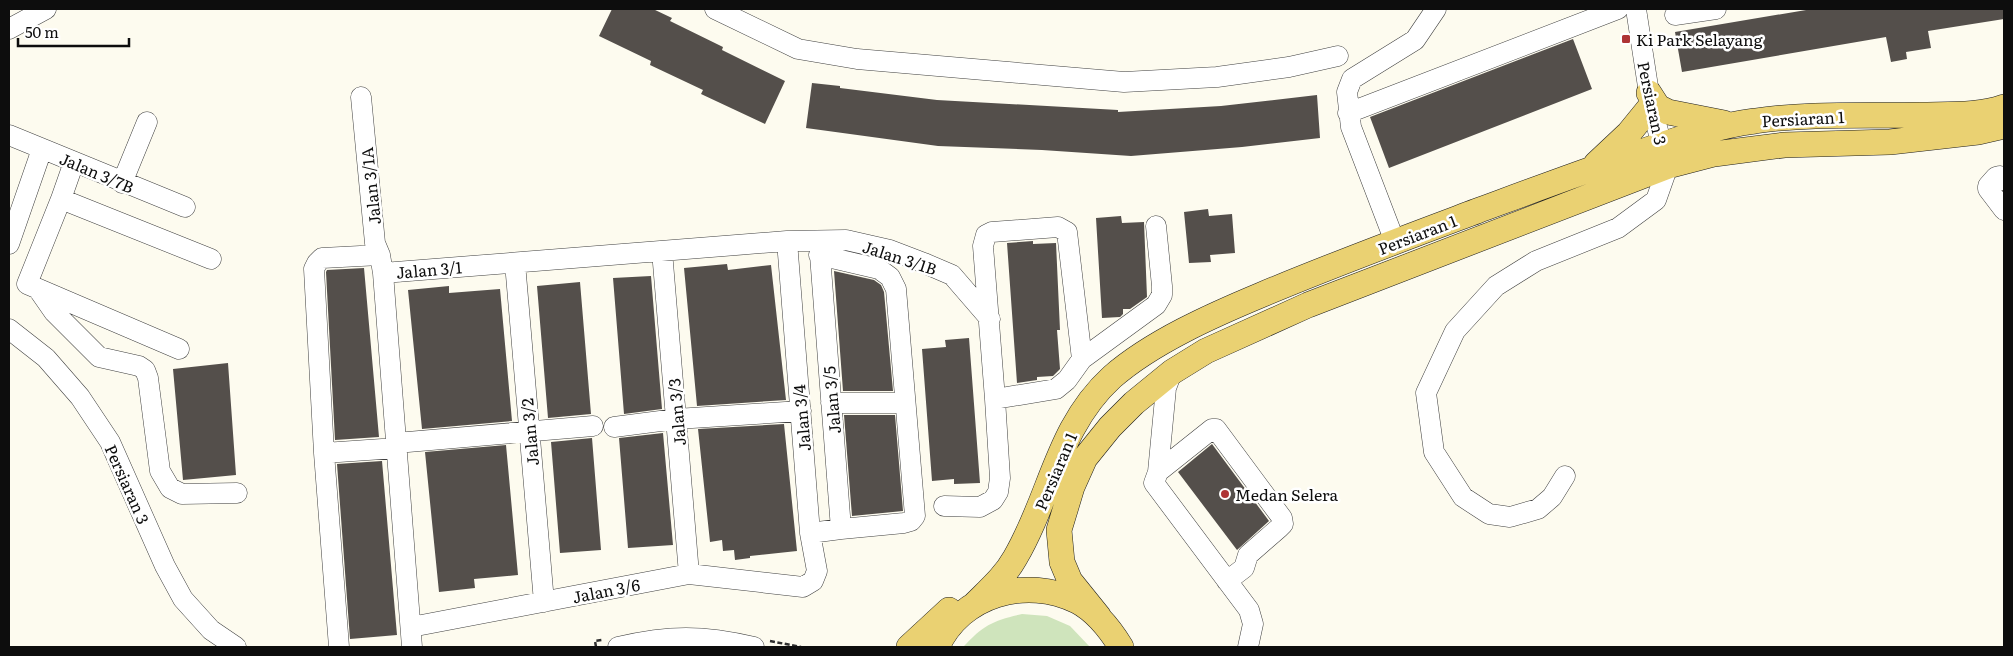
<svg xmlns="http://www.w3.org/2000/svg" width="2013" height="656" font-family="Literata,serif">
<style>
.green{fill:#cfe4bc}
.building{fill:#544f4b}
.lines{fill:none;stroke-linecap:round;stroke-linejoin:round}
.minor-casing{stroke:#404040;stroke-width:21}
.major-casing{stroke:#1e1e1e;stroke-width:26}
.path{stroke:#2f2f2f;stroke-width:2.5;stroke-dasharray:5 2.5;stroke-linecap:butt}
.minor{stroke:#fff;stroke-width:20}
.major{stroke:#ead172;stroke-width:25}
.poi-dot{fill:#ae3435;stroke:#fff;stroke-width:2}
.labels{text-anchor:middle;dominant-baseline:central;stroke-width:5;stroke-linejoin:round;paint-order:stroke}
.poi-label{font-size:16px;fill:#0d0d0d;stroke:#fff;text-anchor:start}
.street-label{font-size:16px;fill:#0d0d0d;stroke:#fff}
</style>
<rect width="100%" height="100%" fill="#fdfbef"/>
<path class="green" d="M1022,614l25,2 23,10 20,21h-127c20,-22 31,-27 59,-33z"/>
<path class="building" d="M612,9h41l19,9 -2,3 53,26 -1,3 63,31 -20,43 -64,-30 2,-4 -53,-25 1,-4 -52,-25z
M1812,9h192v10l-76,12 3,17 -25,4 1,7 -16,3 -5,-25 -204,35 -7,-40z
M1573,39l19,50 -203,79 -19,-51z
M812,83l28,3v2l97,12 181,10v2l103,-6 96,-11 3,43 -78,9 -111,9 -89,-6 -104,-4 -132,-18z
M1208,209l1,7 23,-2 3,39 -25,2 1,7 -22,1 -5,-51z
M1121,216l1,7 22,-1 3,75 -17,12h-7v5l-3,3 -18,1 -6,-100z
M1033,241v3l23,-1 4,87h-3l3,39 -7,7 -16,1v3l-20,3 -10,-140z
M727,264l1,6 43,-5 15,135 -89,6 -13,-138z
M364,268l15,169 -44,3 -9,-168 1,-2z
M834,271l40,9 7,5 3,7 9,99h-50z
M651,276l11,133 -38,5 -11,-136z
M580,282l11,132 -43,4 -11,-132z
M449,286v7l51,-4 12,132 -90,8 -14,-139z
M969,338l11,145 -26,1v-5l-22,2 -10,-132 24,-2 -1,-7z
M228,363l8,112 -53,5 -10,-111z
M844,415h51l8,96 -51,5z
M784,424l13,127 -47,5v2l-15,2 -1,-10 -11,1 -1,-11 -12,2 -12,-113z
M663,433l10,112 -45,3 -9,-110z
M592,438l9,112 -41,3 -9,-111z
M1212,444l57,77 -32,29 -59,-78z
M506,445l12,130 -44,4 1,9 -36,4 -14,-140z
M382,461l15,174 -47,4 -13,-175z"/>
<g class="lines">
<defs>
<path id="minor" d="M715,9l83,40 59,10 267,23 93,-5 72,-10 49,-11
M1675,15l41,-6
M9,29l37,-20
M361,97l14,146 5,12 3,18 29,374
M1348,113l270,-104
M9,135l176,72
M74,162l-13,37 -34,85 152,65
M2004,180l-4,-4 -4,1 -8,9v3l16,21
M122,183l25,-61
M61,199l150,60
M1395,242l-44,-115 -4,-35 5,-13 63,-39 21,-31
M9,244l33,-95
M662,251l27,323
M819,255l60,14 11,8 6,12 19,227 -4,5 -7,2 -63,6
M515,263l29,339
M383,273l404,-32 59,-1 44,10 34,13 28,12 38,44
M38,289l16,23 45,45 40,9 6,4 3,8 12,93 10,17 12,6 55,-1
M9,329l37,29 34,39 30,45 55,124 18,33 28,31 25,17
M1172,372l-6,16 -8,84 -4,11 95,127 4,14 -5,23
M995,399l61,-10 11,-9 15,-21 74,-54 6,-10v-9l-6,-60
M831,403h74
M614,427l62,-8 125,-8
M396,443l197,-17
M324,453l73,-5
M1158,472l54,-43h4l66,89 1,6 -4,4 -31,27 -4,13 -17,13
M1565,476l-13,21 -14,12 -28,8 -21,-3 -26,-17 -29,-45 -8,-59 29,-62 41,-45 40,-25 82,-33 38,-28 12,-34 -17,-60 -15,-97
M944,506l36,1 13,-7 5,-8 2,-14 -5,-79 -12,-153 3,-11 6,-3 66,-5 9,5 15,127
M810,533l31,-4 -22,-287
M411,627l278,-53 114,13 10,-6 4,-10 -7,-38 -23,-292
M339,647l-15,-194 -10,-184 3,-6 5,-5 58,-3
M618,647c51,-12 85,-12 136,0"/>
<path id="major" d="M1649,93l9,14 10,5 56,11
M1596,164l33,-31 22,-27
M975,604c15,-15 30,-28 40,-46 36,-61 42,-131 97,-181 40,-35 101,-62 149,-82 71,-30 144,-57 216,-84 54,-20 107,-40 161,-58 38,-13 77,-27 117,-32 54,-8 110,-5 165,-6 27,-1 59,1 84,-8
M1099,617l-29,-36 -8,-19 -3,-32 13,-43 13,-29 25,-31 24,-24 38,-31 34,-21 102,-46 360,-139 46,-12 70,-9 106,-3 88,-10 26,-6
M909,647l40,-37
M937,647c24,-53 89,-71 140,-46 19,10 33,28 44,46"/>
</defs>
<use href="#minor" class="minor-casing"/>
<use href="#major" class="major-casing"/>
<path class="path" d="M770,641l31,6
M596,647l-1,-6 7,-1"/>
<use href="#minor" class="minor"/>
<use href="#major" class="major"/>
</g>
<g class="poi-dot">
<rect x="1621" y="34" width="10" height="10" rx="2.5"/>
<circle cx="1225" cy="494" r="5"/>
</g>
<g class="labels">
<g class="poi-label">
<text x="1636" y="39">Ki Park Selayang</text>
<text x="1235" y="494">Medan Selera</text>
</g>
<g class="street-label">
<text transform="translate(1653 103) rotate(78)">Persiaran 3</text>
<text transform="translate(1803 118) rotate(-3)">Persiaran 1</text>
<text transform="translate(97 172) rotate(23)">Jalan 3/7B</text>
<text transform="translate(370 186) rotate(-96)">Jalan 3/1A</text>
<text transform="translate(1417 234) rotate(-21)">Persiaran 1</text>
<text transform="translate(900 257) rotate(18)">Jalan 3/1B</text>
<text transform="translate(429 269) rotate(-5)">Jalan 3/1</text>
<text transform="translate(831 400) rotate(-95)">Jalan 3/5</text>
<text transform="translate(676 412) rotate(-95)">Jalan 3/3</text>
<text transform="translate(801 418) rotate(-95)">Jalan 3/4</text>
<text transform="translate(529 432) rotate(-95)">Jalan 3/2</text>
<text transform="translate(1055 471) rotate(-67)">Persiaran 1</text>
<text transform="translate(128 484) rotate(66)">Persiaran 3</text>
<text transform="translate(606 590) rotate(-11)">Jalan 3/6</text>
</g>
</g>
<rect width="2013" height="656" fill="none" stroke="#0d0d0d" stroke-width="20"/>
<path d="M18 38v8h111v-8" fill="none" stroke="#0d0d0d" stroke-width="2.5"/>
<text x="25" y="38" font-size="15" fill="#0d0d0d" stroke="#ffffff" stroke-width="4" paint-order="stroke">50 m</text>
</svg>
